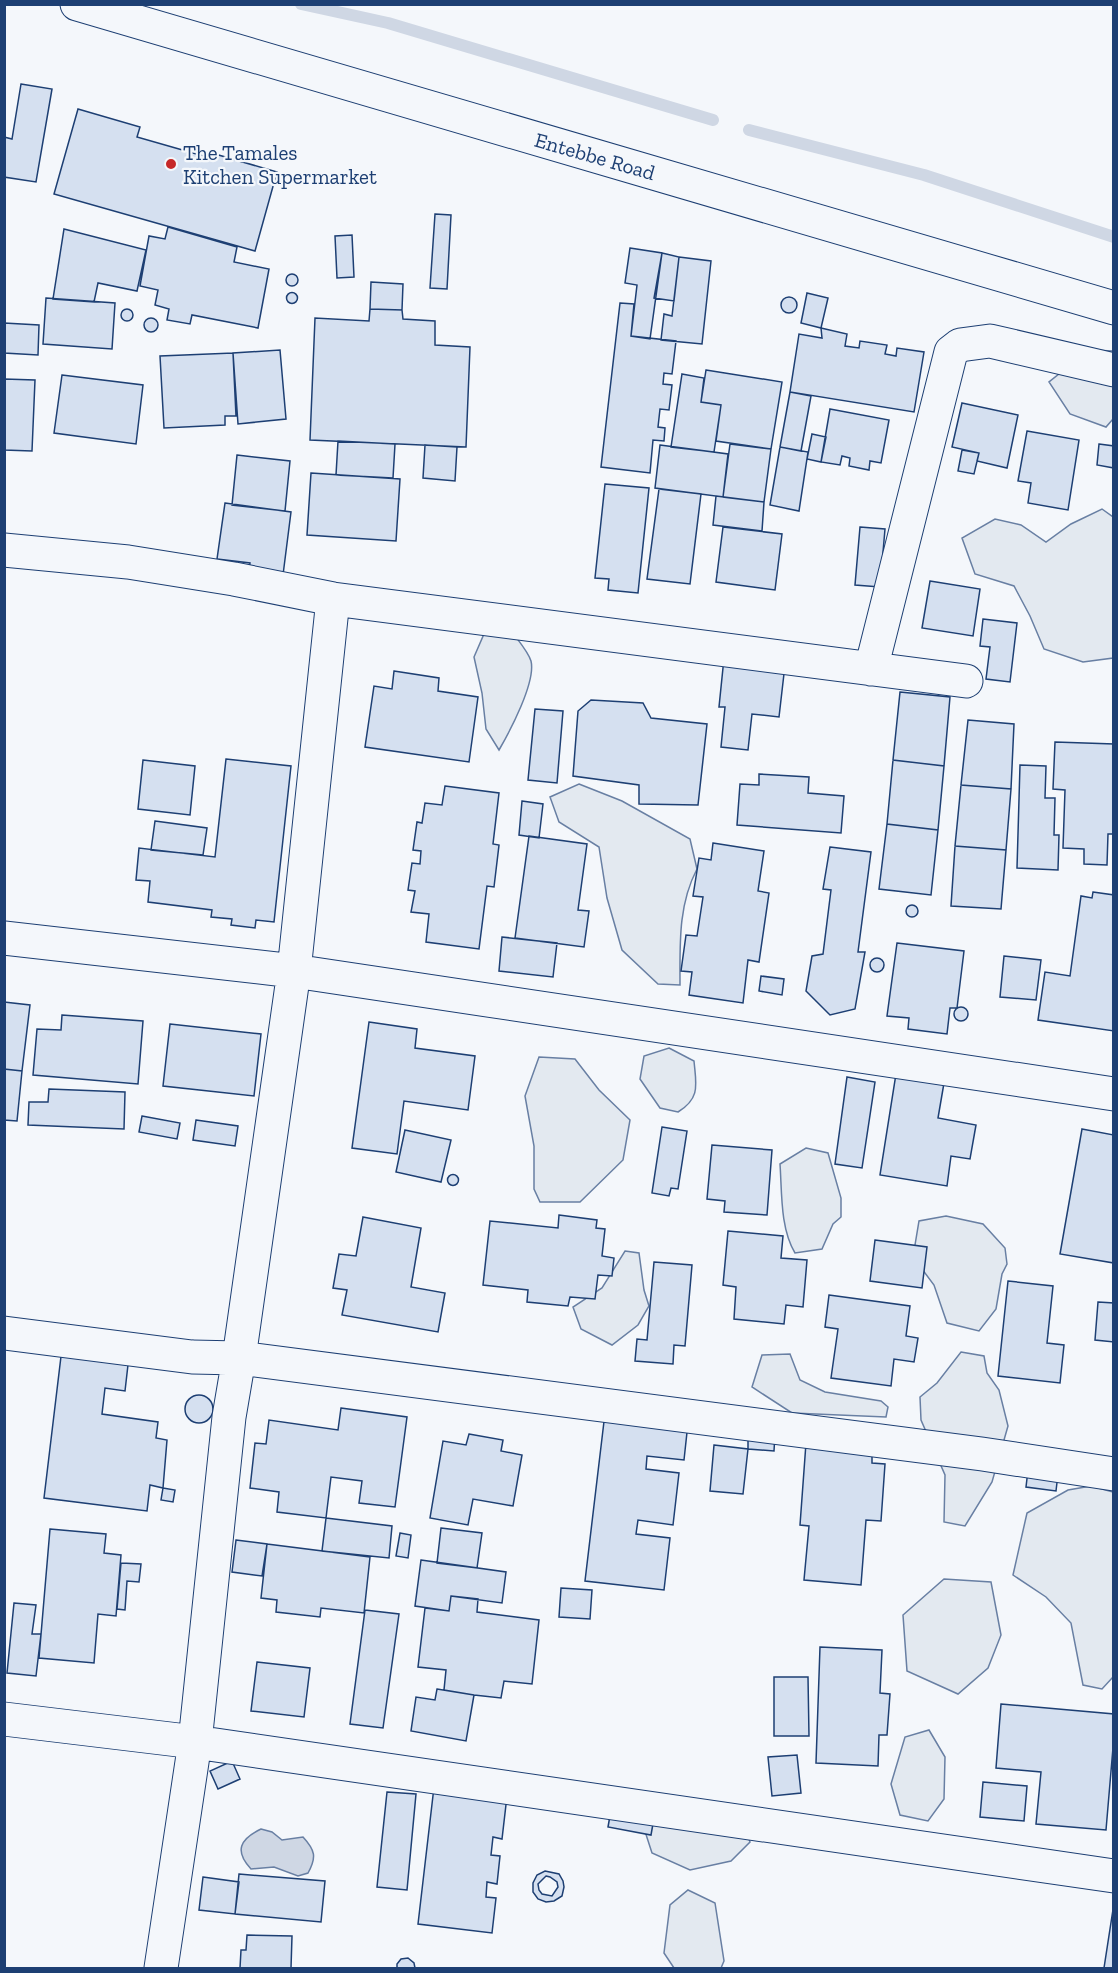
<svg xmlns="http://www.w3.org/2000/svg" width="1118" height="1973" font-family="'Zilla Slab',serif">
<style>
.green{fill:#e3e9f0;stroke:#687fa3;stroke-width:1.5}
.water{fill:#cfd7e4;stroke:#687fa3;stroke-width:1.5}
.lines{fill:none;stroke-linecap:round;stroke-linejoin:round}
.stream{stroke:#cfd7e4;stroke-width:12}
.building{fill:#d5e0f0;stroke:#1d3f73;stroke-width:1.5;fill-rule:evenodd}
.minor-casing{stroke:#1d3f73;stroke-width:35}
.primary-casing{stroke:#1d3f73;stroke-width:35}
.minor{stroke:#f4f7fb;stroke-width:33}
.primary{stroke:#f4f7fb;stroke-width:33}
.poi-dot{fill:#c62828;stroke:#f4f7fb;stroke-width:2}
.labels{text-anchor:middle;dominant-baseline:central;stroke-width:4.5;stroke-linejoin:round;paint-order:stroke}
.poi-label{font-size:21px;fill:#1d3f73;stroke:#f4f7fb;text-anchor:start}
.street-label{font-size:21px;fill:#1d3f73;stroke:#f4f7fb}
</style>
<rect width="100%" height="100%" fill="#f4f7fb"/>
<path class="green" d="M1089,350l24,1v68l-7,8 -36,-13 -21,-32z
M1102,509l11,8v141l-30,4 -39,-13 -14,-33 -16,-30 -39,-12 -13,-36 33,-19 26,6 25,17 25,-18z
M510,629c6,9 18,22 21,32 5,21 -21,70 -32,89l-13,-21 -4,-36 -8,-36 10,-23z
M579,784l43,17 68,38 7,30c-19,36 -17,76 -17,116l-22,-1 -36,-34 -15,-52 -8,-51 -40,-25 -9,-25z
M669,1048l25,13c2,23 7,37 -16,51l-18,-4 -20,-29 4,-23z
M539,1057l36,2 24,31 31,30 -7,40 -43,42h-40l-6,-13v-43l-9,-50z
M806,1148l22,5 13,45v19l-8,7 -11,25 -27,4c-15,-25 -13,-61 -15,-89z
M946,1216l37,8 22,24 2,16 -5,10 -6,35 -17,22 -32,-8 -13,-38 -21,-28 6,-36z
M625,1251l14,2 5,37 5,16 -11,19 -26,20 -31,-16 -8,-22 29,-19z
M961,1352l23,4 3,17 12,17 9,36 -16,56 -27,44 -21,-4 1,-47 -24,-55 -1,-23 17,-14z
M790,1354l10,26 25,12 56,9 7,6 -2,10 -94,-4 -40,-26 10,-32z
M1091,1486l22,6v185l-11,12 -19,-4 -12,-62 -25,-26 -33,-22 14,-62 41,-23z
M944,1579l47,3 10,53 -13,33 -30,26 -51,-23 -4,-56z
M929,1730l16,27 -1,42 -16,22 -28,-6 -9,-31 14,-47z
M738,1808l12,34 -19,19 -41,9 -38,-17 -12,-37z
M688,1890l27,13 9,58 -3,7h-47l-10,-15 6,-48z"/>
<path class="water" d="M261,1829l11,3 10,8 21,-3c12,13 14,20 5,36l-10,3 -24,-9 -23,2c-17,-18 -11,-30 10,-40z"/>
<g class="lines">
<path class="stream" d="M301,4l87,19 325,97
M749,130l175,45 190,62"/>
</g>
<path class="building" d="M21,84l31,5 -16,93 -32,-5v-40l8,2z
M78,109l62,18 -3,10 77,22 1,-5 62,18 -22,79 -201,-57z
M435,214l16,1 -4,74 -17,-1z
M168,227l69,20 -3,15 35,7 -11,59 -66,-13 -2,9 -23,-4 2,-11 -14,-4 3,-15 -18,-4 9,-50 16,3z
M64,229l82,21 -9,41 -39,-8 -4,19 -41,-3z
M352,235l2,42 -17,1 -2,-42z
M630,248l32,5 -12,86 -19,-3 6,-51 -12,-2z
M662,253l17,4 -5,44 -20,-3z
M679,257l32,4 -9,83 -41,-4 3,-26 8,2z
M286 280a6 6 0 1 1 12 0a6 6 0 1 1-12 0Z
M371,282l32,2 -1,26 -32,-1z
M286.5 298a5.5 5.5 0 1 1 11 0a5.5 5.5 0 1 1-11 0Z
M807,293l21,5 -7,30 -20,-5z
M781 305a8 8 0 1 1 16 0a8 8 0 1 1-16 0Z
M46,298l69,5 -3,46 -69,-5z
M620,303l14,1 -3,32 45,5 -4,33 -8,-1 -1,11 9,1 -3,25 -9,-1 -2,18 7,1 -1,13 -11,-1 -3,33 -49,-6z
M121 315a6 6 0 1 1 12 0a6 6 0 1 1-12 0Z
M370,309l32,1 1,9 32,2v24l35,2 -4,100 -156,-7 5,-122 54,3z
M144 325a7 7 0 1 1 14 0a7 7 0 1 1-14 0Z
M4,323l35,2 -1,30 -34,-2z
M821,328l26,6 -2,12 14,2 1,-7 27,4 -2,9 11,2 1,-8 27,4 -10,60 -124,-20 9,-58 23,4z
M280,350l6,69 -48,5 -5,-71z
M233,353l3,63h-11v9l-61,3 -4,-72z
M706,370l76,12 -11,67 -55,-8 5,-36 -20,-3z
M682,374l22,4 -3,24 20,3 -7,47 -43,-5z
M62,375l81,10 -7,59 -82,-11z
M4,379l31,1 -3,71 -28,-1z
M790,392l21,4 -10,55 -21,-4z
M962,403l56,12 -11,53 -30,-7 2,-8 -27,-6z
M830,409l59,11 -8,43 -11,-2 -1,9 -20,-4 1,-8 -8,-2 -2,9 -19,-3z
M1027,431l52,9 -11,70 -40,-7 3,-20 -13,-2z
M812,434l14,3 -5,25 -14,-3z
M338,441l57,3 -2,34 -57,-3z
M730,444l41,5 -7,53 -41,-5z
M1099,444l15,2v22l-17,-3z
M425,445l32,2 -2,34 -32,-3z
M660,445l68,9 -5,43 -68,-9z
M780,447l28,5 -9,59 -29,-6z
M962,450l17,3 -5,21 -16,-3z
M237,455l53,6 -5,50 -53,-6z
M311,473l89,6 -4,62 -89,-6z
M605,484l44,4 -11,105 -30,-3 1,-11 -14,-1z
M659,489l42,5 -11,90 -43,-5z
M716,496l48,6 -2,29 -49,-6z
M225,503l66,9 -8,63 -34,-5 1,-7 -33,-4z
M723,527l59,7 -7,56 -59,-8z
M860,527l25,2 -5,58 -25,-2z
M930,581l50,8 -7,47 -51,-8z
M983,619l34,4 -7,59 -24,-3 4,-32 -10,-1z
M724,658l61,7 -6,52 -27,-3 -4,36 -27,-3 4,-40h-6z
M394,671l45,7 -1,13 40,6 -9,65 -104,-15 9,-61 18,3z
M900,692l50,5 -6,69 -51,-6z
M591,700l52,3 8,15 56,6 -9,81 -59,-1v-19l-66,-9 5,-65z
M535,709l28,2 -6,72 -29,-3z
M968,720l46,4 -3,65 -50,-4z
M1055,742l59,2v90h-6l-1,31 -23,-1v-15l-21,-1 2,-58 -12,-1z
M226,759l65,7 -17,156 -18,-2 -1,8 -24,-3 1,-6 -21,-2 1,-7 -64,-8 2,-21 -14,-1 3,-32 76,9z
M143,760l52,6 -5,49 -52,-6z
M893,760l51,6 -6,64 -51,-6z
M1020,765l26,1 -1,32h10l-1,37h5l-1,35 -41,-2z
M759,774l50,3 -1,16 36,3 -3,37 -104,-8 3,-41 19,1z
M961,785l50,4 -5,61 -51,-4z
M445,786l54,7 -6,51 6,1 -5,42 -7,-1 -8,63 -53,-7 3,-28 -18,-2 4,-21 -7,-1 4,-27 8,1 1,-13 -8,-1 4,-28 5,1 3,-20 17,2z
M522,801l21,3 -4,34 -20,-3z
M155,821l52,7 -4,27 -52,-5z
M887,824l51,6 -7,65 -52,-6z
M529,836l58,8 -9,66 11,1 -5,36 -69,-9z
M713,843l51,8 -6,40 11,2 -10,69 -11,-2 -5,43 -54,-8 3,-23 -11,-1 5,-36 11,1 6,-39 -10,-1 6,-38 12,2z
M955,846l51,4 -5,59 -50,-3z
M830,847l41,5 -13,100h7l-10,57 -25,6 -24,-24 6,-35 11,-2 8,-64 -8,-1z
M1093,892l21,3v136l-76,-11 7,-48 25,4 11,-80 11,2z
M906 911a6 6 0 1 1 12 0a6 6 0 1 1-12 0Z
M502,937l55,6 -4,34 -54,-6z
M897,943l67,8 -7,57h-7l-3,26 -39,-5 1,-11 -22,-2z
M1004,956l37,4 -5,40 -36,-3z
M870 965a7 7 0 1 1 14 0a7 7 0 1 1-14 0Z
M761,976l23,3 -2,16 -23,-4z
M4,1002l26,3 -8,66 -18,-2z
M954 1014a7 7 0 1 1 14 0a7 7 0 1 1-14 0Z
M62,1015l81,6 -5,63 -105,-9 4,-46 24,1z
M369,1022l48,7 -2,19 60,8 -7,54 -64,-9 -7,53 -45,-6z
M170,1024l91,10 -7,62 -91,-10z
M4,1069l18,2 -5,50 -13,-1z
M896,1074l48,9 -6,35 38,7 -6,34 -19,-3 -4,30 -67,-11z
M847,1077l28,5 -13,86 -27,-4z
M49,1089l76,3 -1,37 -96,-4 1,-23h19z
M142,1116l38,7 -3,16 -38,-7z
M196,1120l42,6 -3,20 -42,-6z
M662,1127l25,4 -9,58 -7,-1 -2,8 -17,-3z
M1082,1129l32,6v128l-54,-9z
M405,1130l46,10 -10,42 -45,-10z
M712,1145l60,5 -5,65 -43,-3 1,-11 -18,-2z
M447.5 1180a5.5 5.5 0 1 1 11 0a5.5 5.5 0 1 1-11 0Z
M559,1215l38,5 -1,8 9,1 -3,27 12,2 -2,18 -14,-1 -3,24 -25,-2 -2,9 -41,-4 1,-12 -45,-5 7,-64 68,7z
M363,1217l58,11 -10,59 34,6 -7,39 -96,-17 5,-25 -14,-2 6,-34 17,2z
M728,1231l55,5 -2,22 26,2 -4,47 -17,-2 -2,19 -50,-5 2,-32 -13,-2z
M875,1240l52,7 -5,41 -52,-7z
M654,1262l38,3 -7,81 -11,-1 -1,19 -38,-3 2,-22 10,1z
M1008,1281l45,5 -6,57 17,2 -4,38 -62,-7z
M829,1295l81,11 -4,30 12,2 -4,24 -20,-3 -3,27 -60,-8 7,-49 -13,-2z
M1098,1302l16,1v39l-19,-2z
M62,1348l67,8 -4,35 -20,-3 -3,26 56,8 -2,16 11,2 -4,48 -13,-3 -3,26 -103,-13z
M185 1409a14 14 0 1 1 28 0a14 14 0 1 1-28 0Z
M341,1408l66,9 -12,90 -36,-4 3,-22 -31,-4 -5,41 -49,-6 2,-20 -29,-4 5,-45 11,1 3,-24 69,10z
M605,1413l83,10 -4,37 -37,-4 -1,13 33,4 -6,52 -35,-5 -2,14 34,4 -6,52 -79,-9z
M748,1432l27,2 -1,17 -26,-2z
M469,1434l34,6 -2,11 21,4 -9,51 -40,-7 -5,26 -38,-7 13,-77 23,4z
M806,1443l66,5v15l13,1 -4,57 -15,-1 -5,65 -57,-5 5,-54 -9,-1z
M714,1445l34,4 -5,45 -33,-3z
M1028,1470l30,4 -2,17 -30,-4z
M163,1488l12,2 -2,12 -12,-2z
M326,1518l66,8 -3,32 -67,-7z
M441,1528l41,5 -5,35 -40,-5z
M50,1529l56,5 -2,19 17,2 -5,61 -18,-2 -4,49 -55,-5z
M400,1533l11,2 -3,23 -12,-2z
M236,1540l31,4 -5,32 -30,-4z
M267,1544l103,13 -6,56 -43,-5 -1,9 -44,-5 1,-12 -16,-2z
M421,1560l85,12 -4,31 -51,-7 -2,15 -34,-5z
M121,1563l20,1 -2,18 -12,-1 -2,29 -8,-1z
M561,1588l31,2 -2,29 -31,-2z
M451,1596l27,3 -1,13 62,8 -7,64 -28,-3 -3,17 -27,-3 -30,-5 2,-20 -28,-3 7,-59 24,3z
M14,1603l22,2 -4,29h9l-5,42 -29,-3z
M365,1610l34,4 -16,114 -33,-4z
M820,1647l62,3 -2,43 10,1 -3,41h-8l-1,31 -62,-3z
M257,1662l53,6 -6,49 -53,-6z
M774,1677h34l1,59h-35z
M437,1689l37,6 -8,46 -55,-10 5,-34 19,3z
M1001,1704l113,10v22l-8,94 -70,-6 5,-52 -45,-4z
M797,1755l4,38 -29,3 -4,-39z
M232,1761l8,18 -22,10 -8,-18z
M983,1782l44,4 -3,35 -44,-4z
M434,1787l73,9 -5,43 -9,-2 -2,18 9,1 -3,28 -10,-2 -1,15 10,1 -4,35 -74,-9z
M387,1792l29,2 -9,96 -30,-3z
M611,1810l43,8 -3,17 -43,-8z
M545,1871l14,3 4,7 1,6 -2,9 -8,5 -8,1 -8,-3 -5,-7v-9l4,-8zM546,1876l4,1 7,5 1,5 -6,9 -10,-2 -3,-4 -1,-6z
M239,1874l86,7 -4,41 -86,-8z
M203,1877l36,5 -4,32 -36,-4z
M1114,1903v65h-10z
M247,1935l45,1 -1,32h-51l1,-18h5z
M408,1958l6,5 1,5h-18v-4l4,-5z"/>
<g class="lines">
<defs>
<path id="minor" d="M4,550l124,12 106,17 99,20 633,82
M871,669l80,-317 9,-7 30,-4 124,29
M4,938l290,33 820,123
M4,1333l188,24 47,1 743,96 132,20
M4,1719l191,23 919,134
M161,1968l34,-226 34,-325 10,-59 55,-387 39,-372"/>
<path id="primary" d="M77,4l1037,304"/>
</defs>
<use href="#minor" class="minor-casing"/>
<use href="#primary" class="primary-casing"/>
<use href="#minor" class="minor"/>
<use href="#primary" class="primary"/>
</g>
<circle class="poi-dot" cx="171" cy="164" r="6"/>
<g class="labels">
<g class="poi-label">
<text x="183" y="152">The Tamales<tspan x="183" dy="24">Kitchen Supermarket</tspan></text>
</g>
<g class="street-label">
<text transform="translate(595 156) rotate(16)">Entebbe Road</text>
</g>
</g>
<rect width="1118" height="1973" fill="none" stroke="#1d3f73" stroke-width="12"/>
</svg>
